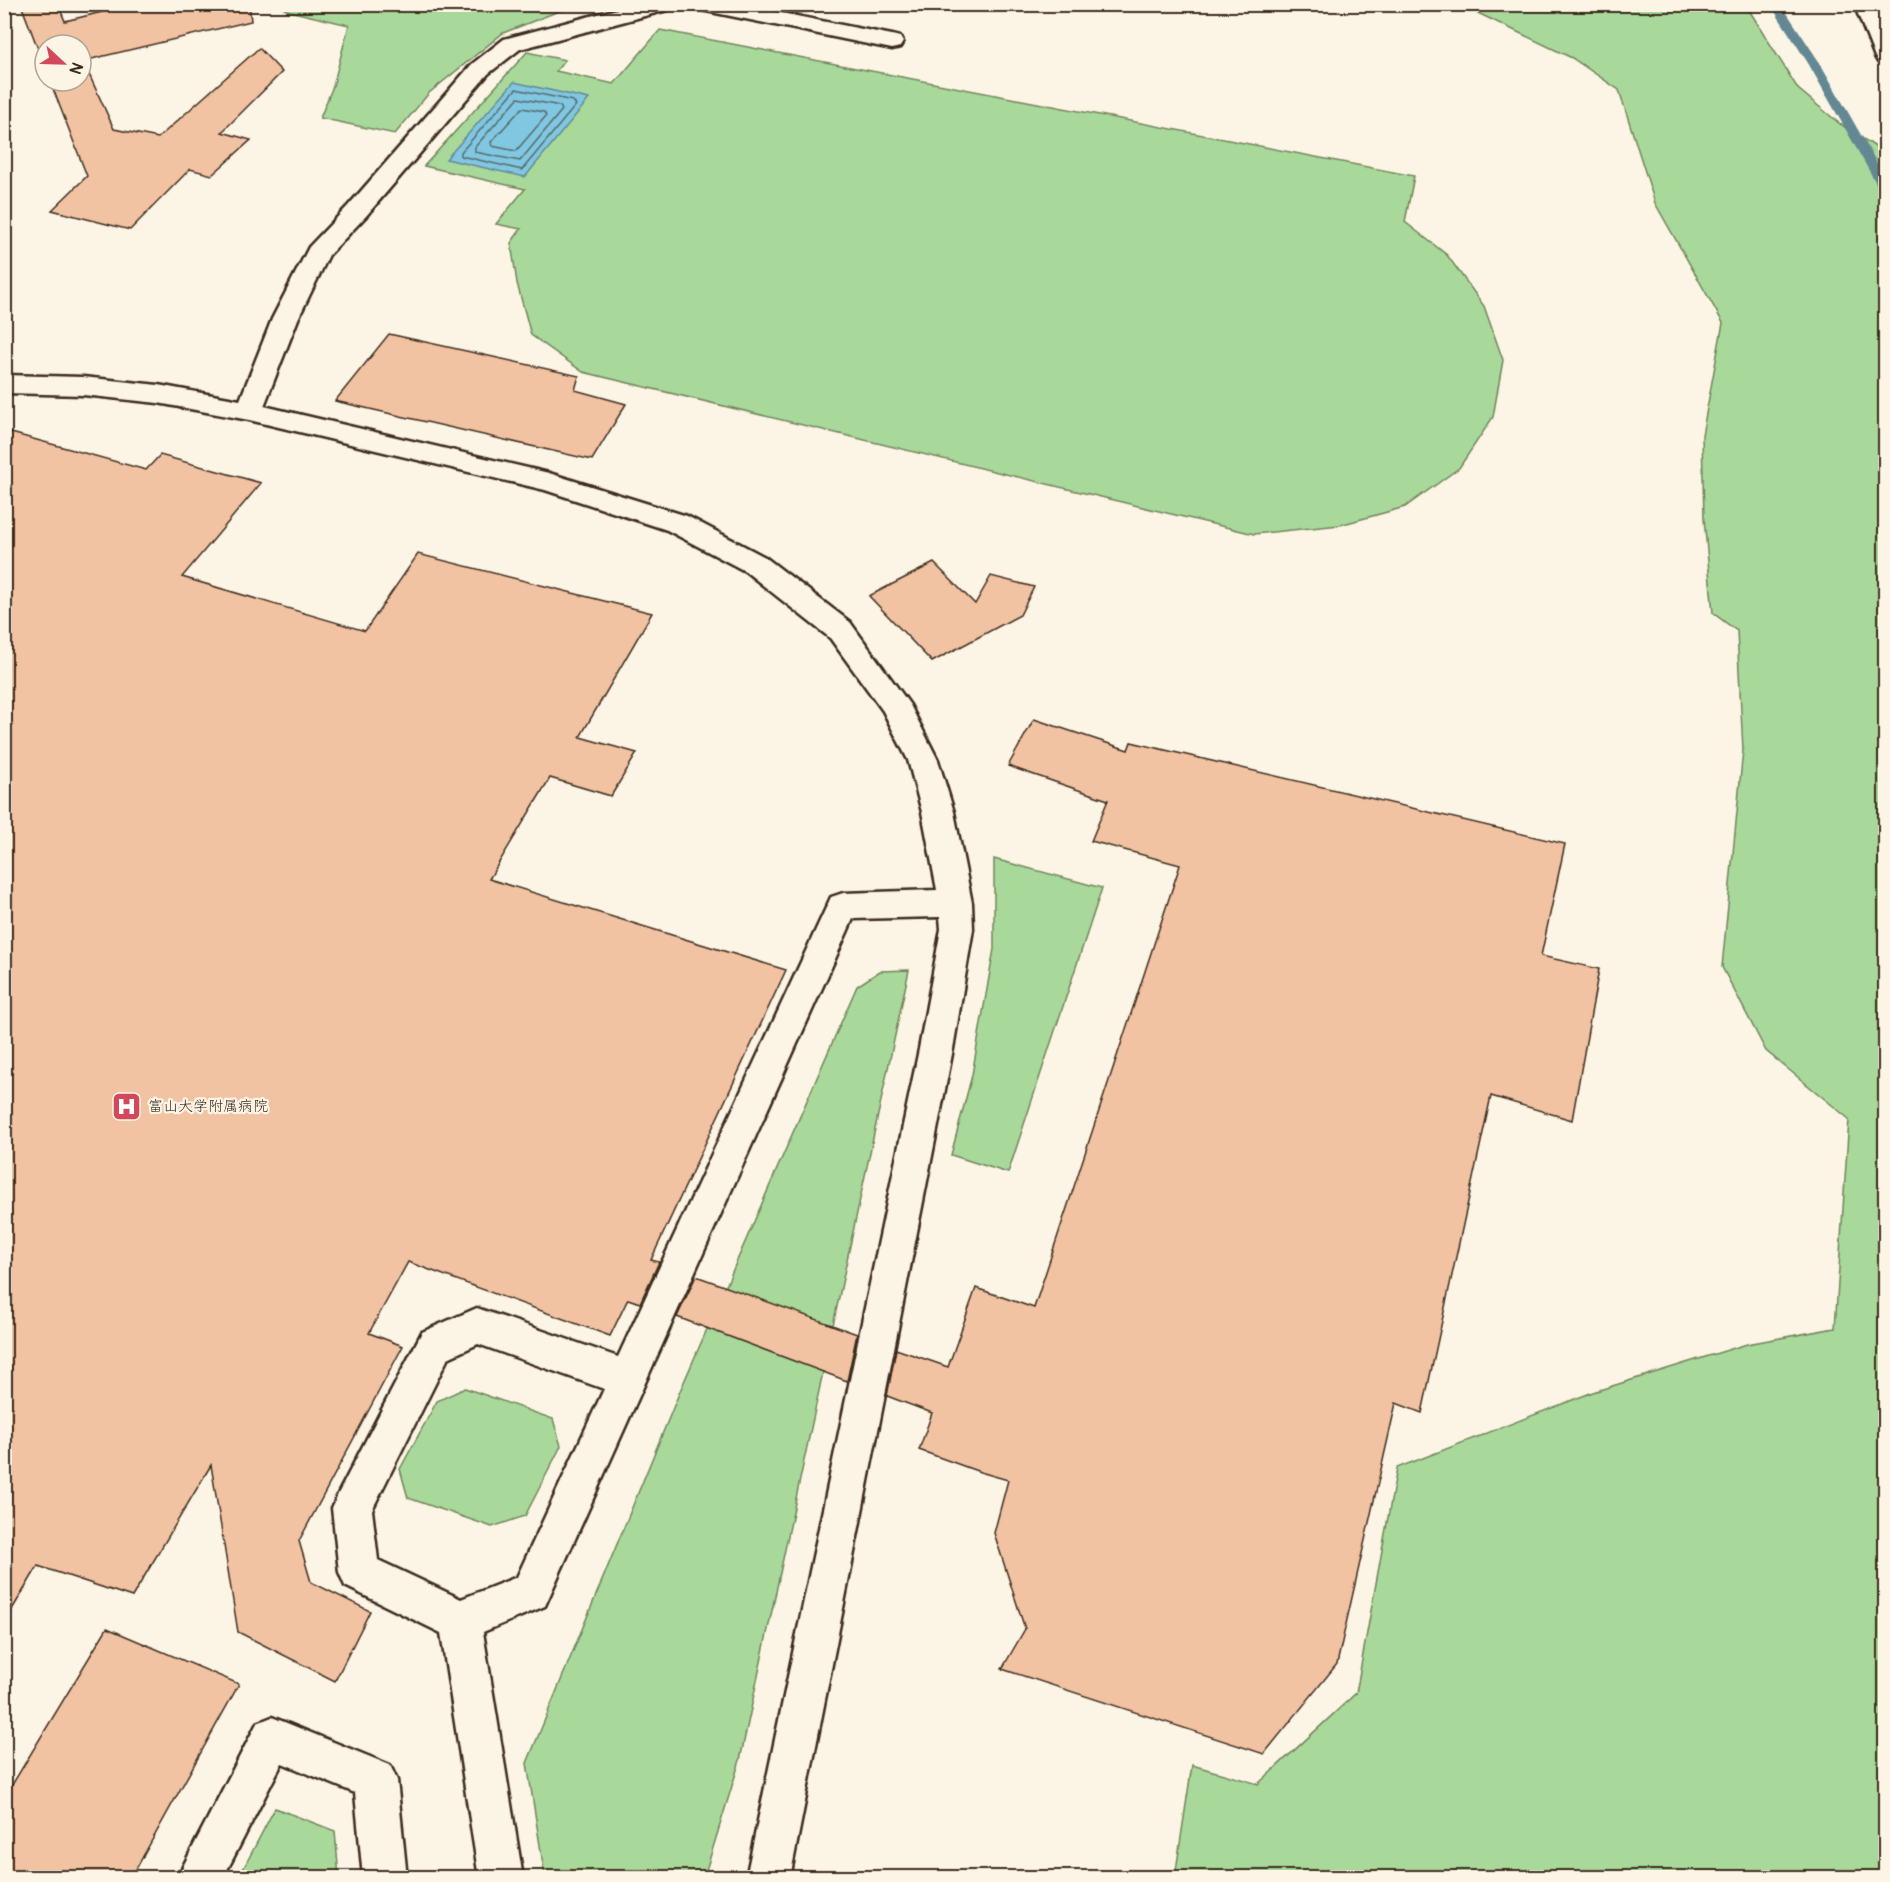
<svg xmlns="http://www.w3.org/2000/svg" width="1890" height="1882" font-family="Pangolin,'Klee One',sans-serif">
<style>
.green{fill:#a8d99a;stroke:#72825c;stroke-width:1.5}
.water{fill:#80c7e1;stroke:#648893;stroke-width:1.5}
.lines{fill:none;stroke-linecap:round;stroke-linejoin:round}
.shore{stroke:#57696c;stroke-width:1.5}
.stream{fill:#648893;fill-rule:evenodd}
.building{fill:#f2c3a2;stroke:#3b2a1e;stroke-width:1.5}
.minor-casing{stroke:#3b2a1e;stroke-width:5}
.minor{fill:#fcf5e5;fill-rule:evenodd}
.labels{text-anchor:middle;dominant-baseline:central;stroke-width:4.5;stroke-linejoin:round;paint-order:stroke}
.poi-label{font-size:15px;fill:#3b2a1e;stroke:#fcf5e5;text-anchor:start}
</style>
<rect width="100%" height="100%" fill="#fcf5e5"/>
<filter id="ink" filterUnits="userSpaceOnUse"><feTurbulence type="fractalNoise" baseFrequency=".0167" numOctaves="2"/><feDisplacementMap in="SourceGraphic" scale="12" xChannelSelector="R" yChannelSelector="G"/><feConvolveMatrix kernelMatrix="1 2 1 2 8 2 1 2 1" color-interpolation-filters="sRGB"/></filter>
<g filter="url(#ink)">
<path class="green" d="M277,5h313l-31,6 -56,22 -74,60 -34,41 -75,-16 13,-32 16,-61 -60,-14z
M768,5h90l-68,9z
M1461,5h285l52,84 42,35 45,29v1724h-710l17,-112 66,19 98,-91 41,-225 196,-76 154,-48 88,-16 14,-209 -83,-68 -44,-84 21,-217 -6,-119 -24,-18 -9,-94 -2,-84 21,-112 -68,-120 -36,-113 -47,-32z
M660,30l754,146 -9,46 42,33 37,51 19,54 -10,57 -34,51 -54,39 -65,18 -86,9 -671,-162 -52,-37 -14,-52 -6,-40 10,-14 -25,-5 29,-35 -101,-23 103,-114 38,8 -9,11 58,13z
M994,859l108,29 -94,285 -57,-18 21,-80 22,-126z
M909,970l-169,790 -36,117h-159l-18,-114 153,-372 177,-405 23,-15z
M465,1388l88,31 8,27 -36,70 -33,11 -84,-29 -8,-29 37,-68z
M275,1808l60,23 4,46h-100z"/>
<path class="water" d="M514,82l75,17 -64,78 -79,-18z"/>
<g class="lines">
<path class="shore" d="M516,89l57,12 3,4 -54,65 -61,-14v-4z
M518,98l42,8 2,4 -42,51 -45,-9v-5z
M522,108l22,4 2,4 -30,35 -24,-5 -1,-4z"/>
<path class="stream" d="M1770,4h11l39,59 66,116v14l-6,-3 -72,-127z"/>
</g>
<path class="building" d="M28,4h30l7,17 70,-17h114l2,17 -168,40 31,68 44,9 101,-90 23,24 -60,60 29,8 -39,35 -22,-6 -60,61 -78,-20 35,-34 -37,-95h31v-36h-36v22l-23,-60z
M389,334l190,42 -4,14 51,14 -34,56 -257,-59z
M4,431l142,39 14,-15 101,28 -79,94 183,54 53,-77 234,59 -72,124 57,16 -26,43 -61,-18 -61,101 297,91 -135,290 8,2 -19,41 -12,-4 -18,37 -202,-74 -39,71 34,13 -104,195 12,41 59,29 -35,70 -97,-49 -27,-167 -79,132 -94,-31 -34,57z
M934,563l41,41 16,-28 43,11 -14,28 -88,47 -63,-66z
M1034,719l94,31 3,-8 434,102 -24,112 58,13 -27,151 -81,-24 -69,317 -26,-10 -59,261 -73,90 -262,-85 23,-40 -31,-96 14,-53 -28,-8 -61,-22 13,-37 -45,-17 9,-47 52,18 28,-79 58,20 146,-443 -89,-24 17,-41 -100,-34z
M696,1276l161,58 -10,47 -170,-64z
M107,1628l132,56 -108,194h-127v-80z"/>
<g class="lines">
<defs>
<path id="minor" d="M636,4h37l-2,5 -151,40 -32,25 -122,142 -37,39 -31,64 -34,87 285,67 138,43 78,41 85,65 60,83 28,55 16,52 18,91 1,26 -20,120 -163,829h-44l173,-829 22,-120 -1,-12 -87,2 -308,687 -62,26 40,246h-44l-38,-245 -96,-47 -6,-14 -7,-64 6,-14 84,-162 55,-24 141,49 213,-460 12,-4 94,-3 -15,-78 -14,-52 -25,-49 -53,-73 -85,-67 -78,-41 -122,-40 -296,-70 -91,-17 -75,-8 -79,-2v-18l79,2 75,8 82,15 32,-81 37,-72 39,-41 124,-142 32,-25zM478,1344l126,45 -87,188 -56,22 -83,-39 -6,-50 76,-152z
M691,4h45l156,31 8,2 3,5 -3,5 -8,2 -191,-39 -8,-1z
M1854,4h22l10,24v36l-8,-2 -3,-5z
M272,1717l118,48 7,15 10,98h-44l-8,-85 -73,-30 -59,115h-46l80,-155z"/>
</defs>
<use href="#minor" class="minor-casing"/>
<use href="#minor" class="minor"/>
</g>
</g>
<defs>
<symbol id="hospital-square" viewBox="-11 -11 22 22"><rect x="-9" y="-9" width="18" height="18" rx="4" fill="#d1495b" stroke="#fcf5e5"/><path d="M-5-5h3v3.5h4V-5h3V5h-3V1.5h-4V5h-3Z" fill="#fff"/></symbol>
</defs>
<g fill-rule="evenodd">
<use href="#hospital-square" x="110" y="1090" width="33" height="33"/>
</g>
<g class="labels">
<g class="poi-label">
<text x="148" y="1106">富山大学附属病院</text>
</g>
</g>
<rect width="1890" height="1882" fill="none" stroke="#fcf5e5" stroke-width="24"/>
<rect x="12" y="12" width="1866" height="1858" fill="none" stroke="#3b2a1e" stroke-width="2" filter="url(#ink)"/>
<g transform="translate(63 63) rotate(112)"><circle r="28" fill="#fcf5e5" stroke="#afa495" stroke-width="1.5"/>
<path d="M0-4.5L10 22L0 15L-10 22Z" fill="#d1495b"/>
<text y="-9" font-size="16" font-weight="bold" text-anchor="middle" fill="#3b2a1e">N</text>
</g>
</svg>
